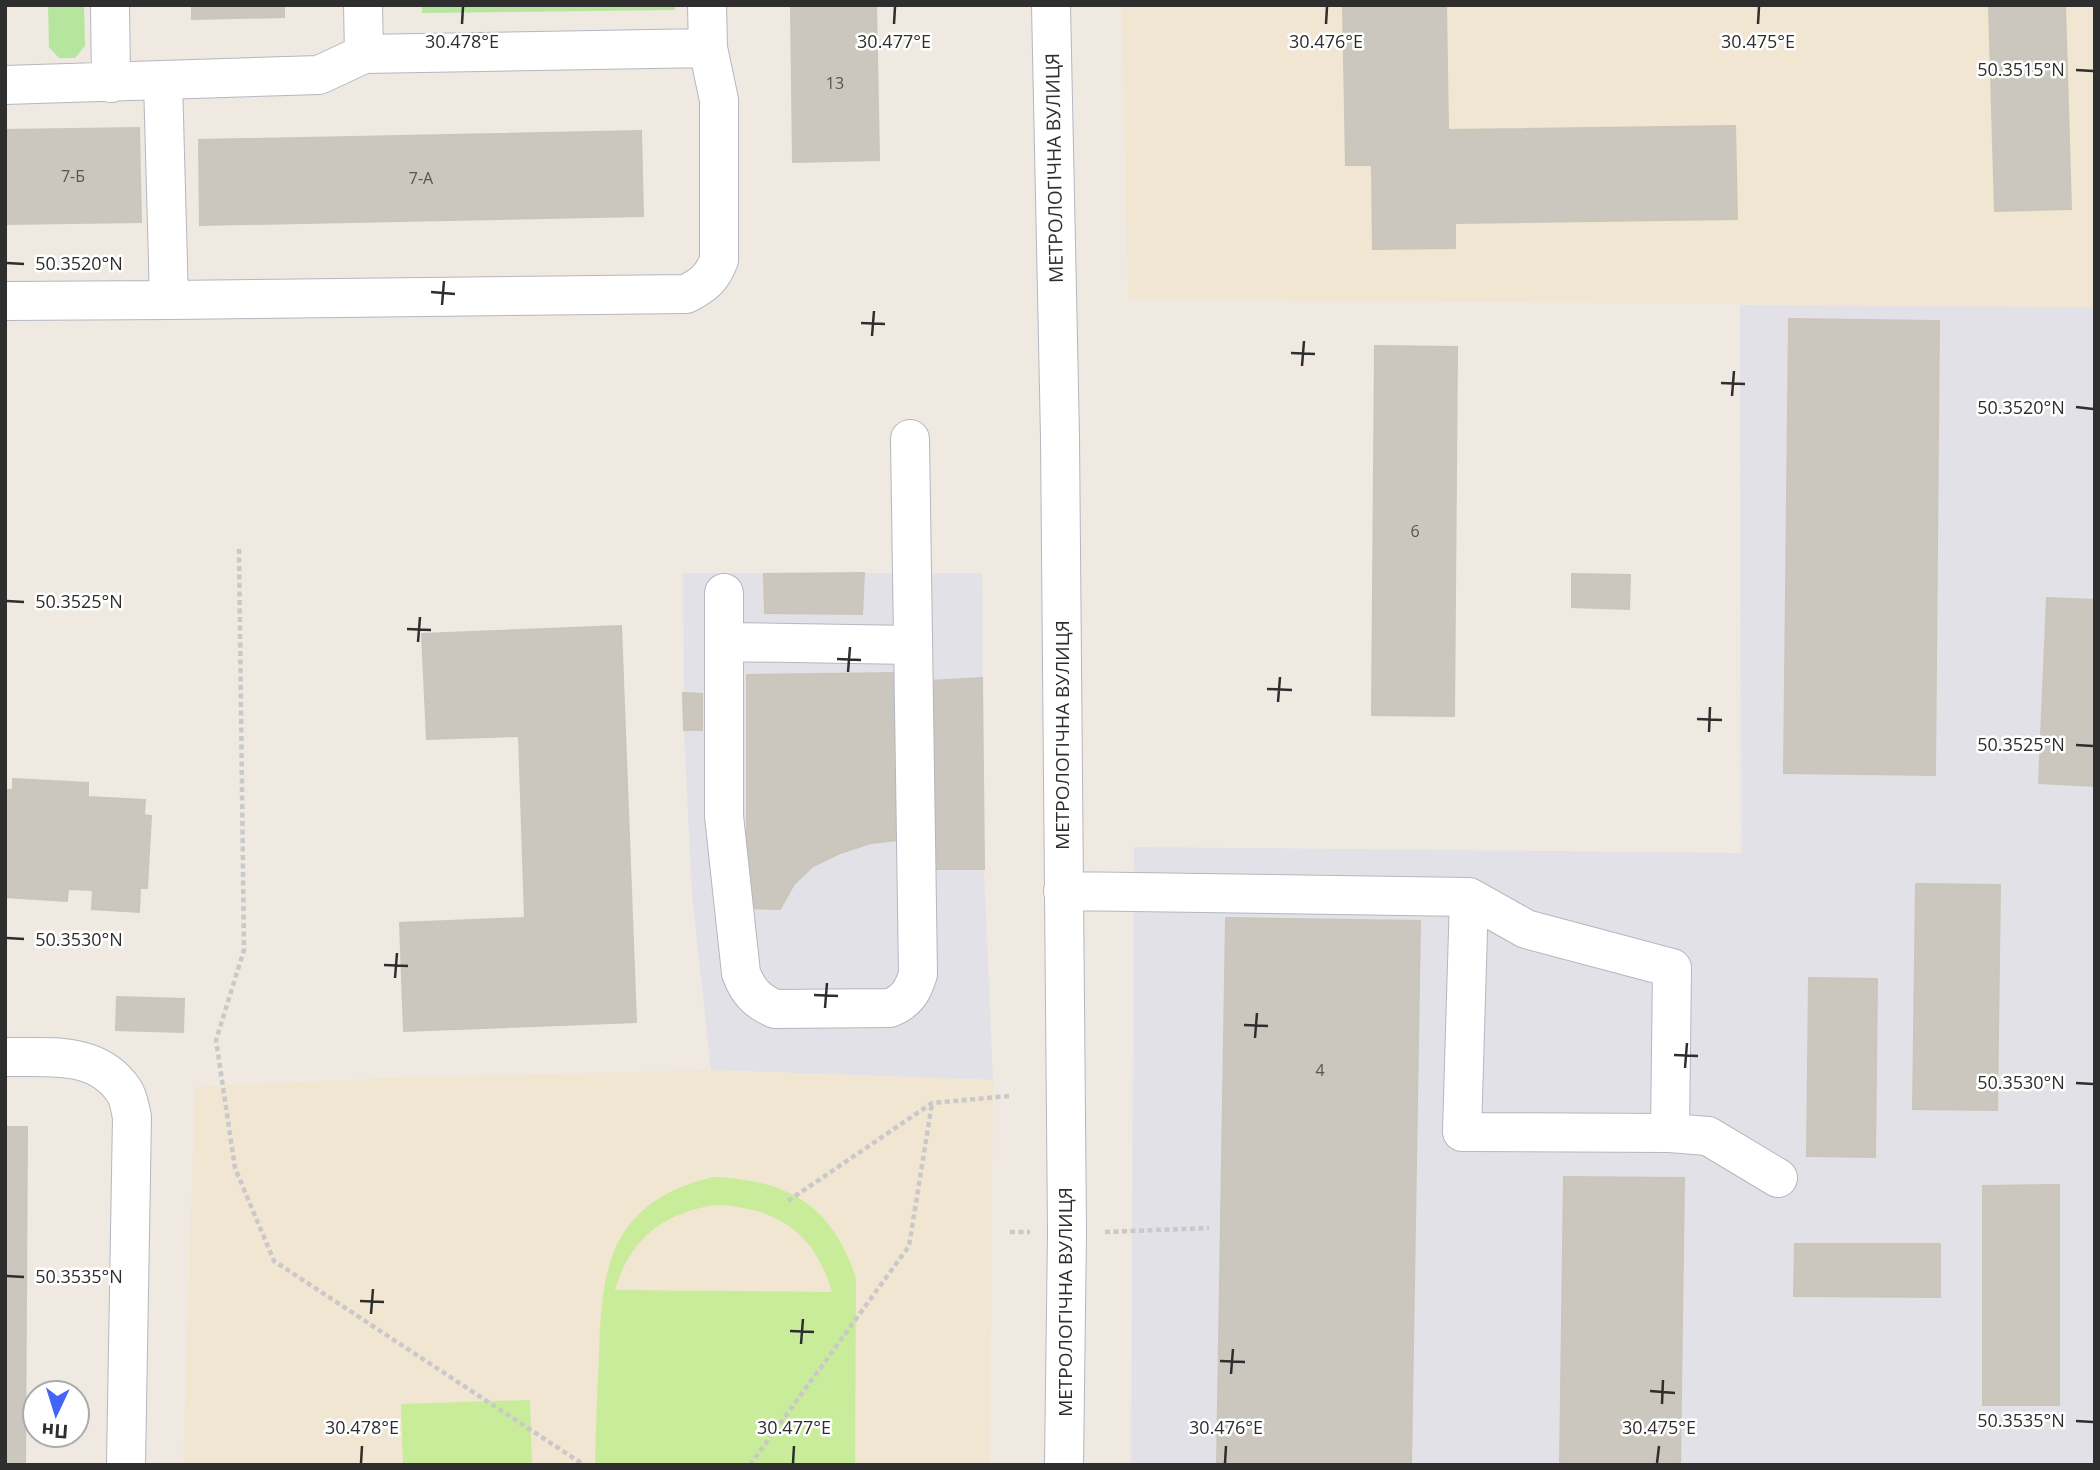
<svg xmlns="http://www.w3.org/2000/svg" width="2100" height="1470" font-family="'Open Sans',sans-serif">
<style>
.industrial{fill:#e3e1e8}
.education{fill:#f0e6d1}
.green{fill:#b6e59e}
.pitch{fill:#c9ec9a;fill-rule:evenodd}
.building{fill:#cbc7bf;stroke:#cbc5ba;stroke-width:2}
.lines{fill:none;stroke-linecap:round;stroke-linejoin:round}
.minor-casing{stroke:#b4b7c1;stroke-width:40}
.path{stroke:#c9c9c9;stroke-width:4.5;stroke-dasharray:5 3.5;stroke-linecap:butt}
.minor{stroke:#fff;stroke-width:38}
.ticks{fill:none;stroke:#2e2e2e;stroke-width:2.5}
.labels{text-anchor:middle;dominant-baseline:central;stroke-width:5;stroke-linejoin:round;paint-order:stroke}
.number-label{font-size:16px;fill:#555452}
.street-label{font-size:19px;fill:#2e2e2e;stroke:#fff}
.ticks-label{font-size:18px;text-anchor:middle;fill:#2e2e2e;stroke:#fff;stroke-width:5;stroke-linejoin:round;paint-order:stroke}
</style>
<rect width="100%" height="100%" fill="#efe9e1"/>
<path class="industrial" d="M1740,305l355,2v1158h-964l3,-618 607,6z
M683,573h299l2,296 9,211 -282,-10 -19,-174 -8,-166z"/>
<path class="education" d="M1122,5h973v302l-967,-8z
M711,1070l282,10 -3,385h-807l12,-378 192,-9z"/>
<path class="green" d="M48,5h36l1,41 -10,12h-16l-10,-11z
M422,5h253v5l-253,3z"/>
<path class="pitch" d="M713,1177c75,3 119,28 143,101l-1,187h-260c1,-36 2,-72 4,-108 2,-92 12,-155 114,-180zM715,1205c61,2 100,27 117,87l-217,-2c15,-51 48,-77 100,-85z
M530,1400l2,65h-129l-2,-61z"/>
<path class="building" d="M192,5h92v12l-92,2z
M791,5h85l3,155 -86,2z
M1343,5h103l2,125 287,-4 2,93 -282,4v25l-82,1 -1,-84h-26z
M1989,5h76l6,204 -76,2z
M139,128l2,94 -136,2v-94z
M641,131l2,85 -443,9 -1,-85z
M1789,319l150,2 -4,454 -151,-2z
M1375,346l82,1 -3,369 -82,-1z
M864,573l-2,41 -97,-1 -1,-39z
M1572,574l58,1 -1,34 -57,-2z
M2047,598l48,2v186l-56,-3z
M621,626l15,396 -232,9 -4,-108 125,-5 -6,-182 -92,3 -5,-105z
M894,673l3,167 -26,3 -31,10 -27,13 -19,18 -14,25 -33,-1v-233z
M982,678l2,191h-55v-188z
M683,693l19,1v36h-18z
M13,779l75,4v14l57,3 -1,15 7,1 -4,72h-7l-1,24 -47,-3 1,-19 -25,-1 -1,12 -62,-4v-107h8z
M1916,884l84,1 -3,225 -84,-1z
M1226,918l194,3 -9,544h-194z
M1809,978l68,1 -2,178 -68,-1z
M117,997l67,2 -1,33 -67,-2z
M5,1127h22l-2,338h-20z
M1564,1177l120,1 -4,287h-120z
M2059,1185v220h-76v-219z
M1795,1244h145v53l-146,-1z"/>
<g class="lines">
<defs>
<path id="minor" d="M110,5l1,78
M363,5l1,49 344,-6 -1,-43
M1051,5l9,432 7,795 -3,233
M163,81l6,219 517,-6c18,-9 26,-16 33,-34v-160l-11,-52
M5,85l314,-10 45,-21
M5,301l164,-1
M724,593v223l17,157c7,19 16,28 34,36l115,-1c17,-7 23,-17 28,-34l-8,-535
M725,642l187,3
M1063,891l406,6 57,32 146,39 -2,165 38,3 70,42
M1469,897l-7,235 208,1
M5,1057c43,1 92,-7 119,34 5,7 6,18 8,26l-6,348"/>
</defs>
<use href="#minor" class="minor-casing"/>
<path class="path" d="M239,549l5,401 -28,90 19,128 39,93 310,204
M788,1201l144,-98 78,-7
M1010,1232h20
M1105,1232l104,-4
M750,1465l159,-219 23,-143"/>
<use href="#minor" class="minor"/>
</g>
<path class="ticks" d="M462,24l1,-17M894,24l1,-17M1326,24l1,-17M1758,24l1,-17M2076,70l17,1M7,263l17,1M431,292l24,2M442,305l2,-24M861,323l24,1M872,336l2,-25M1291,353l24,1M1302,366l2,-25M1721,383l24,1M1732,396l2,-25M2076,407l17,2M7,601l17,1M407,629l24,1M418,642l2,-25M837,659l24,1M848,672l2,-25M1267,689l25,1M1278,702l2,-25M1697,719l25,1M1709,732l1,-25M2076,745l17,1M7,938l17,1M384,965l24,1M395,978l2,-25M814,995l24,1M825,1008l2,-25M1244,1025l24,1M1255,1038l2,-25M1674,1055l24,1M1685,1068l2,-25M2076,1083l17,1M7,1276l17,1M360,1301l24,1M371,1314l2,-25M790,1331l24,1M801,1344l2,-25M1220,1361l25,1M1231,1374l2,-25M1650,1391l25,2M1662,1404l1,-24M2076,1421l17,1M361,1463l1,-17M793,1463l1,-17M1225,1463l1,-17M1657,1463l2,-17"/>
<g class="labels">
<g class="number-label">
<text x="835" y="83">13</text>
<text x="73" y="176">7-Б</text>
<text x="421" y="178">7-А</text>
<text x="1415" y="531">6</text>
<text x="1320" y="1070">4</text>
</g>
<g class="street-label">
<text transform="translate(1054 168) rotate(-91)">МЕТРОЛОГІЧНА ВУЛИЦЯ</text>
<text transform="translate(1062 735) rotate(-90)">МЕТРОЛОГІЧНА ВУЛИЦЯ</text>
<text transform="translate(1065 1302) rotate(-90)">МЕТРОЛОГІЧНА ВУЛИЦЯ</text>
</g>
</g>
<g class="ticks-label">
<text x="462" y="48">30.478°E</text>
<text x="894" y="48">30.477°E</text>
<text x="1326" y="48">30.476°E</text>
<text x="1758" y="48">30.475°E</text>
<text x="2021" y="76">50.3515°N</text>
<text x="79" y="270">50.3520°N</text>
<text x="2021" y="414">50.3520°N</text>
<text x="79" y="608">50.3525°N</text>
<text x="2021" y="751">50.3525°N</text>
<text x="79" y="946">50.3530°N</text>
<text x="2021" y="1089">50.3530°N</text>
<text x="79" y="1283">50.3535°N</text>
<text x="2021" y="1427">50.3535°N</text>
<text x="362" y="1434">30.478°E</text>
<text x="794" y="1434">30.477°E</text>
<text x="1226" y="1434">30.476°E</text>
<text x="1659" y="1434">30.475°E</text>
</g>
<rect width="2100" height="1470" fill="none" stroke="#2e2e2e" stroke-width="14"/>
<g transform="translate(56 1414) rotate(184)"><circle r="33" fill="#ffffff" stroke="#ababab" stroke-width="2"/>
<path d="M0-5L12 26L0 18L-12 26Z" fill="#4264fb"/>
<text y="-10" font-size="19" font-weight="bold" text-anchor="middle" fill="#2e2e2e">Пн</text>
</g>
</svg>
